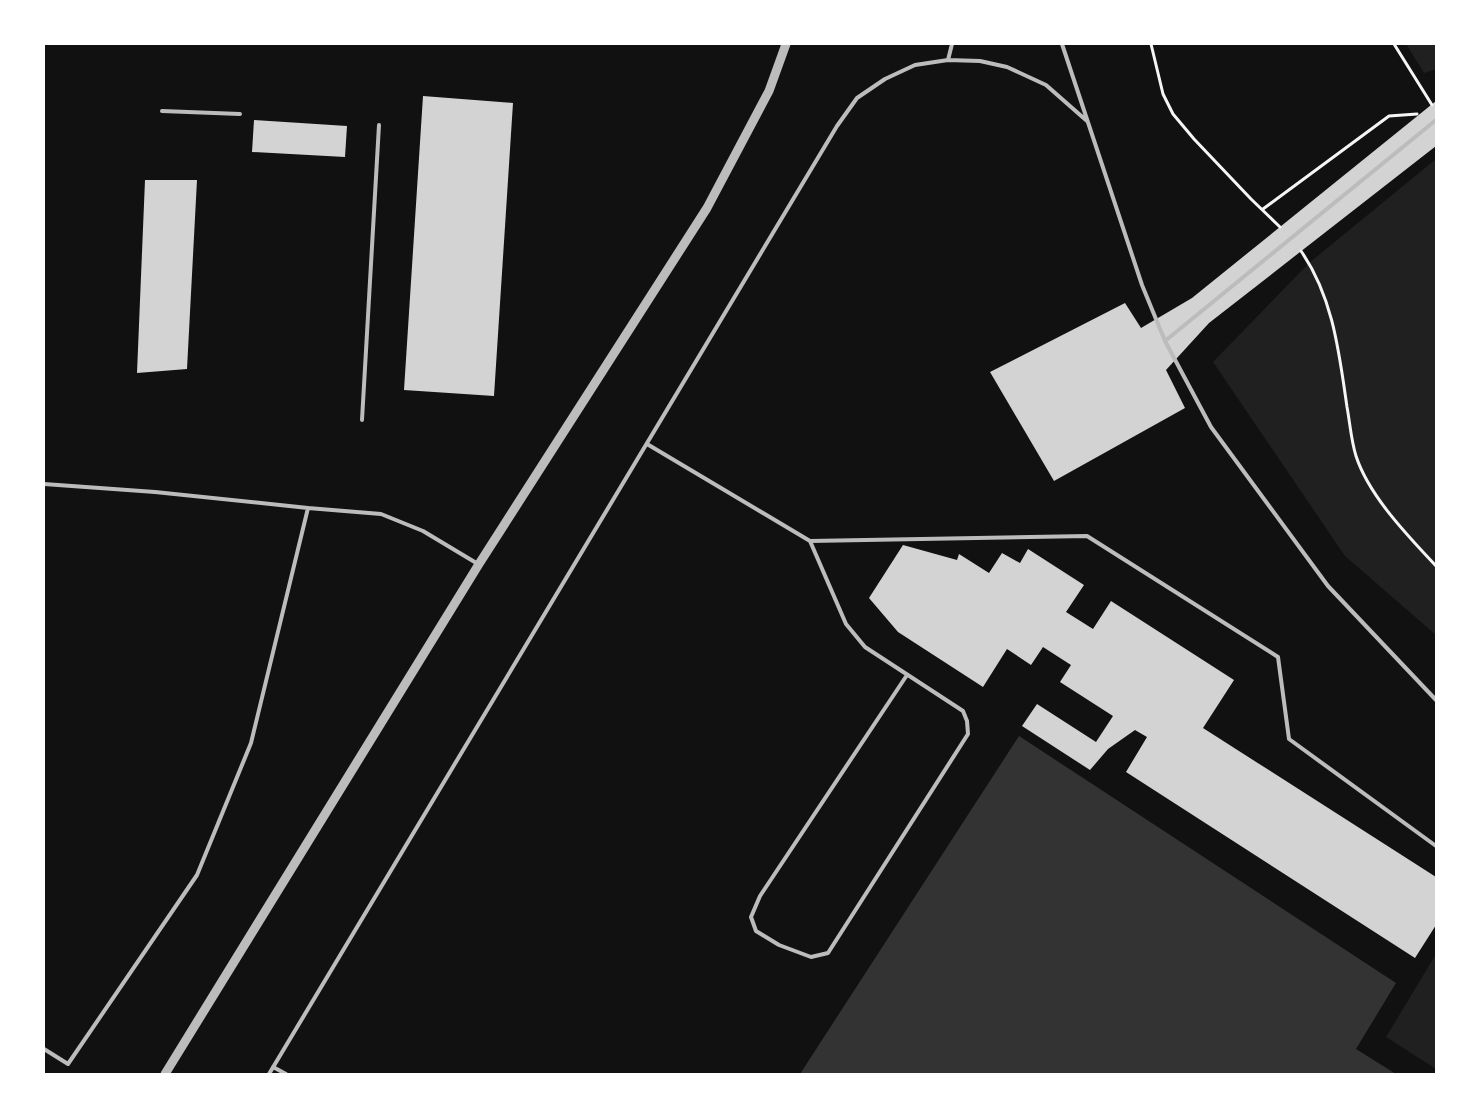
<svg xmlns="http://www.w3.org/2000/svg" width="1480" height="1118" font-family="Inter,sans-serif">
<style>
.green{fill:#202020}
.water{fill:#333}
.building{fill:#d3d3d3}
.lines{fill:none;stroke-linecap:round;stroke-linejoin:round}
.path{stroke:#f5f5f5;stroke-width:3}
.service{stroke:#bcbcbc;stroke-width:4}
.tertiary{stroke:#bcbcbc;stroke-width:9}
</style>
<rect width="100%" height="100%" fill="#111"/>
<path class="green" d="M1406,44h30v25l-12,4z
M1436,159v476l-91,-79 -132,-194 96,-99z
M1436,954v115l-50,-32z"/>
<path class="water" d="M1019,736l377,247 -40,66 40,25h-596z"/>
<path class="building" d="M423,96l90,7 -19,293 -90,-6z
M1436,101v45l-227,177 -43,47 19,38 -131,73 -64,-109 135,-69 16,25 51,-30z
M254,120l93,6 -2,31 -93,-5z
M145,180h52l-10,189 -50,4z
M903,545l54,15 2,-6 30,19 13,-20 18,10 8,-14 56,36 -18,27 27,17 18,-28 123,79 -31,48 233,149v48l-21,33 -289,-186 21,-35 -12,-7 -27,19 -18,21 -68,-44 15,-22 59,38 17,-26 -53,-34 11,-17 -28,-18 -12,18 -24,-16 -24,38 -85,-55 -29,-34z"/>
<g class="lines">
<path class="path" d="M1151,44l12,50 10,20 21,25 57,60 29,28
M1394,44l38,61
M1263,209l126,-93 28,-2
M1301,251c32,46 38,101 46,156 3,16 4,33 9,49 13,40 52,80 80,110"/>
<path class="service" d="M1062,44l80,241 23,56 46,86 117,159 108,114
M948,60l4,-16
M162,111l78,3
M1165,341l271,-221
M362,420l17,-295
M647,444l163,97 277,-5 191,121 11,82 147,107
M44,484l111,8 153,16 73,6 42,17 55,33
M810,541l36,83 19,23 98,64 4,10 1,13 -140,219 -17,4 -32,-12 -23,-14 -5,-14 9,-21 147,-221
M44,1049l24,15 129,-189 54,-132 57,-235
M273,1067l13,7
M269,1074l568,-948 20,-28 28,-19 30,-14 33,-5 32,1 27,6 39,18 41,36"/>
<path class="tertiary" d="M165,1074l314,-510 228,-356 62,-117 17,-47"/>
</g>
<rect width="1480" height="1118" fill="none" stroke="#ffffff" stroke-width="90"/>
</svg>
